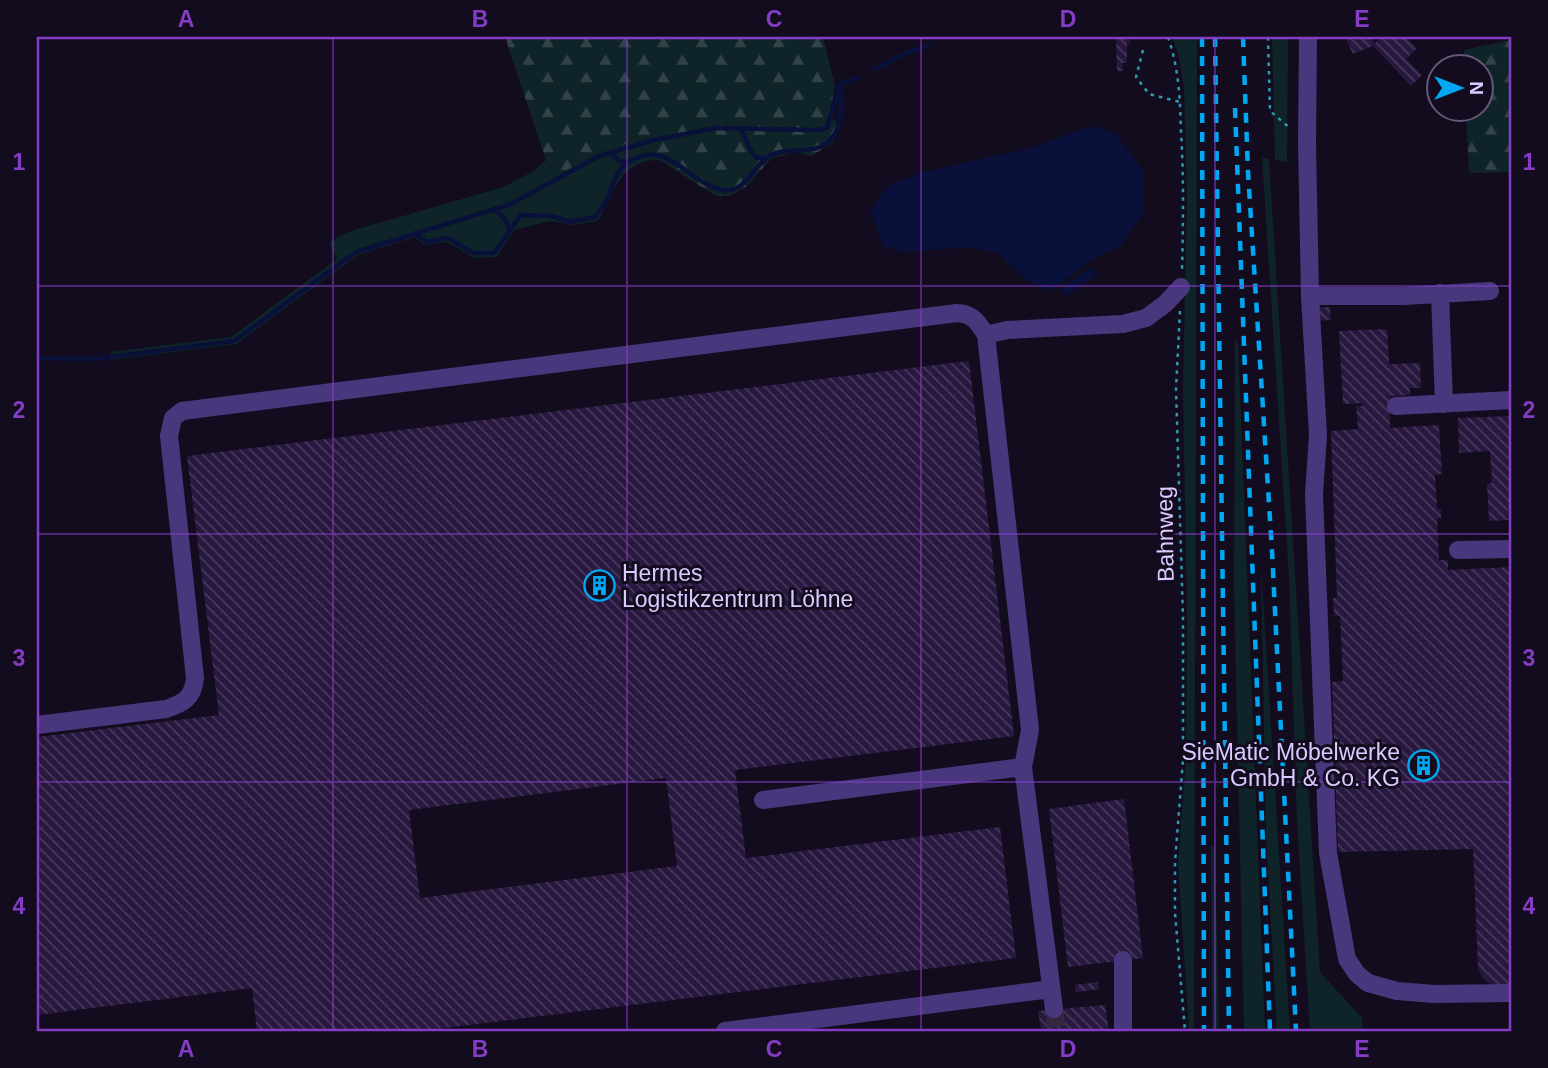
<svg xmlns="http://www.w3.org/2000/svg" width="1548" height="1068" font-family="Helvetica,sans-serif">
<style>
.grass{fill:#0f2428}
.forest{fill:url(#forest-firs)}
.water{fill:#09103a}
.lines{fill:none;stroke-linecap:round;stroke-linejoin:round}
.stream{stroke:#09103a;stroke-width:4.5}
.building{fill:url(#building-back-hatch);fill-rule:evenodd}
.minor-tunnel{stroke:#312840;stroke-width:18;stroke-dasharray:18 9;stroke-linecap:butt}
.path{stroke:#2d9baf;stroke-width:2.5;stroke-dasharray:3.5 5;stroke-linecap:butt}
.minor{stroke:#49377d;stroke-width:18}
.rail{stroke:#01a7f3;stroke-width:4.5;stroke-dasharray:10 9;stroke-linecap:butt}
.grid{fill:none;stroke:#853cc5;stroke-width:2;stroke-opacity:0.55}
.labels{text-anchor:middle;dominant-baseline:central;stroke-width:6;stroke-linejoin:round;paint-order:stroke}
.street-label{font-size:23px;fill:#dbcaff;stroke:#130c1e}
.poi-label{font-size:23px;fill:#dbcaff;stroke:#130c1e;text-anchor:start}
.neatline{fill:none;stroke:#853cc5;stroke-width:2.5}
.grid-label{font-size:23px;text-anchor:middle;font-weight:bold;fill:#853cc5}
</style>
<defs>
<pattern id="forest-firs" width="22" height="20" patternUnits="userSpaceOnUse" patternTransform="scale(1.75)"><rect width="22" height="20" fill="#0f2428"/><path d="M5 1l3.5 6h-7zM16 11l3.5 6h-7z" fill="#314248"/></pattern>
<pattern id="building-back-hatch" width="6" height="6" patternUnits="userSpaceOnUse" patternTransform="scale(1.75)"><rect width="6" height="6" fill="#28183f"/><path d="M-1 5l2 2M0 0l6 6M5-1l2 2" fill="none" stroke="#47385c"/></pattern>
</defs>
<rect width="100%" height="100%" fill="#130c1e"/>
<path class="grass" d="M1172,37h25l-3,994h-5l-11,-167 8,-106 1,-142 -4,-227 4,-193 -3,-107 -5,-32z
M1272,37h16l-1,125 -12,-2z
M651,136l9,24c-40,0 -45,30 -62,61l-26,4 -21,-4 -37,9 -17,27 -23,1 -27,-16 -23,3 -9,-8 -57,18 -122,89 -126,16 1,-8 120,-15 106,-78 -8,-17 22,-11 153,-44 28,-15 14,-12 10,16 40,-22z
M1262,158l7,1 51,813 42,46 1,13h-53l-13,-209 -8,-245z
M1235,338l3,3 27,690h-21l-10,-442z
M1261,565l29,466h-13l-11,-195z
M1211,845l4,2 4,184h-7z"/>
<path class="forest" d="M505,37h318l12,49 -6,30 12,9 -8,17 -21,14 -16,-4 -25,7 -26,29 -16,8h-13l-56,-36 -10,-24 -54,18 -40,22 -10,-16z
M1511,40v132l-42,1 -3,-64 16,-1v-42h-17l-1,-16z"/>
<path class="water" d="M1092,126l23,7 28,37 1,42 -23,34 -28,13 -42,32 -25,-11 -27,-26 -30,-7 -64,5 -22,-6 -13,-36 19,-25 33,-13 104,-23z
M1091,267l5,8 -30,21 -6,-7z"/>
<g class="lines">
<path class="stream" d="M875,69l29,-15 25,-9
M741,129l11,24 5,5h9
M611,153l8,8 8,1
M494,209l11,10 4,10
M415,233l11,9 22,-4 25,15h21c10,-12 16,-25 27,-38l31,1 18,6 25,-5c4,-6 9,-12 12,-18 10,-22 8,-34 35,-43 31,-9 54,32 82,34 22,3 30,-25 45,-34 21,-11 45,1 61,-16 13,-13 11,-33 10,-50
M37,358l57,1 140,-18 122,-89 155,-48 88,-48 55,-16 62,-12 101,2 10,-2 13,-44 17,-6"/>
</g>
<path class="building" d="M1116,37h14v7h-3v19h-5l1,8h-6z
M1345,37h26l3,7 8,-7h23l12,11 -11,11 16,16 -11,11 -38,-40 -20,8z
M1330,307l1,13 -14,1 -1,-13z
M1387,329l2,35 31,-1 1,25h-11v7l-19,1v6h-2l1,26 49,-3 3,49 -7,1 2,34h4v9h-4l2,42h9v10l63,-3v419h-13l-9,-3 -6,-5 -5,-9 -5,-120 -135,3 -6,-170 11,-1 -3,-65h-6l-1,-18h4l-6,-167 27,-2 -2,-23h7v-3l-20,1 -4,-73z
M969,361l45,375 -279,34 11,88 254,-31 16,131 -580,71v2h-179l-5,-43 -215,27v-278l182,-22 -32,-259zM666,778l11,88 -257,32 -11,-88z
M1511,416v93h-3l1,11 -20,1 -2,-37 5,-1 -2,-32 -31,2 -1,-35z
M1124,799l19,159 -75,9 -19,-158z
M1098,982l1,7 -23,3 -1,-7z
M1105,1005l4,26h-68l-3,-20z"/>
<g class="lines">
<path class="minor-tunnel" d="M1054,1009l3,22"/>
<path class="path" d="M1168,37c11,32 12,62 13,95 3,48 2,94 1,141
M1268,37l2,74 21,18
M1143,50l-7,27 13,17 31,8
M1180,311l-4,78 7,228v143l-8,102v51l10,118"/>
<path class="minor" d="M1308,37l-1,106 3,153 8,139 -4,59 14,359 19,106 10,15 11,9 29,8 37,3 77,-1
M1440,293l4,111
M1310,296h94l86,-5
M986,335l21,-5 116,-6 23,-6 19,-14 16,-17
M1396,406l115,-6
M1458,550l53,-1
M37,725l129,-16c18,-6 27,-11 29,-31l-26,-242 4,-18 9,-7 775,-98c16,1 21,9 29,22l44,395 -7,37 31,242
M763,800l260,-33
M1123,960v71
M725,1031l326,-42"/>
<path class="rail" d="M1202,37l2,994
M1215,37l14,994
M1243,37l5,135 24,379 24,480
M1235,108l35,923"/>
</g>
<path class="grid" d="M333,37v994M627,37v994M921,37v994M1215,37v994M37,286h1474M37,534h1474M37,782h1474"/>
<defs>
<symbol id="building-ring" viewBox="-11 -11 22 22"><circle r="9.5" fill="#130c1e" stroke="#01a7f3" stroke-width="1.5"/><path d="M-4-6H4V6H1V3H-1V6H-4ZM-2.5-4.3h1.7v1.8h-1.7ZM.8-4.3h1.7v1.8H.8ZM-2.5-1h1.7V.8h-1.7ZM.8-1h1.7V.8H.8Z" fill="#01a7f3"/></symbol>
</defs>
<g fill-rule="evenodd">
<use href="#building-ring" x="582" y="568" width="35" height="35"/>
<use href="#building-ring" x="1406" y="748" width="35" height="35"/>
</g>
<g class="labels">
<g class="street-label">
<text transform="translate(1165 534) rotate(-91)">Bahnweg</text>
</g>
<g class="poi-label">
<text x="622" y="573">Hermes<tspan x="622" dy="26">Logistikzentrum Löhne</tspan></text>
<text x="1400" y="752" text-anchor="end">SieMatic Möbelwerke<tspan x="1400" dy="26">GmbH &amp; Co. KG</tspan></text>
</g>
</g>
<rect width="1548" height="1068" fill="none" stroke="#130c1e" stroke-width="77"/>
<g transform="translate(1460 88) rotate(90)"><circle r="33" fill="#130c1e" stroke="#635878" stroke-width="2"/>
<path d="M0-5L12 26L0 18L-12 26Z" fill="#01a7f3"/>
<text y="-10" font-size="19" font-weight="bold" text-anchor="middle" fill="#dbcaff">N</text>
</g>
<rect x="38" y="38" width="1472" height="992" class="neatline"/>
<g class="grid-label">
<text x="186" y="27">A</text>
<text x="480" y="27">B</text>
<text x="774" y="27">C</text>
<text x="1068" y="27">D</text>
<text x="1362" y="27">E</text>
<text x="19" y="170">1</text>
<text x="1529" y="170">1</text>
<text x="19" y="418">2</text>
<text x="1529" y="418">2</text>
<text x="19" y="666">3</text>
<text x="1529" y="666">3</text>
<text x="19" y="914">4</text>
<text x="1529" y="914">4</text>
<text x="186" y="1057">A</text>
<text x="480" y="1057">B</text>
<text x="774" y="1057">C</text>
<text x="1068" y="1057">D</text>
<text x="1362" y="1057">E</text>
</g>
</svg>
